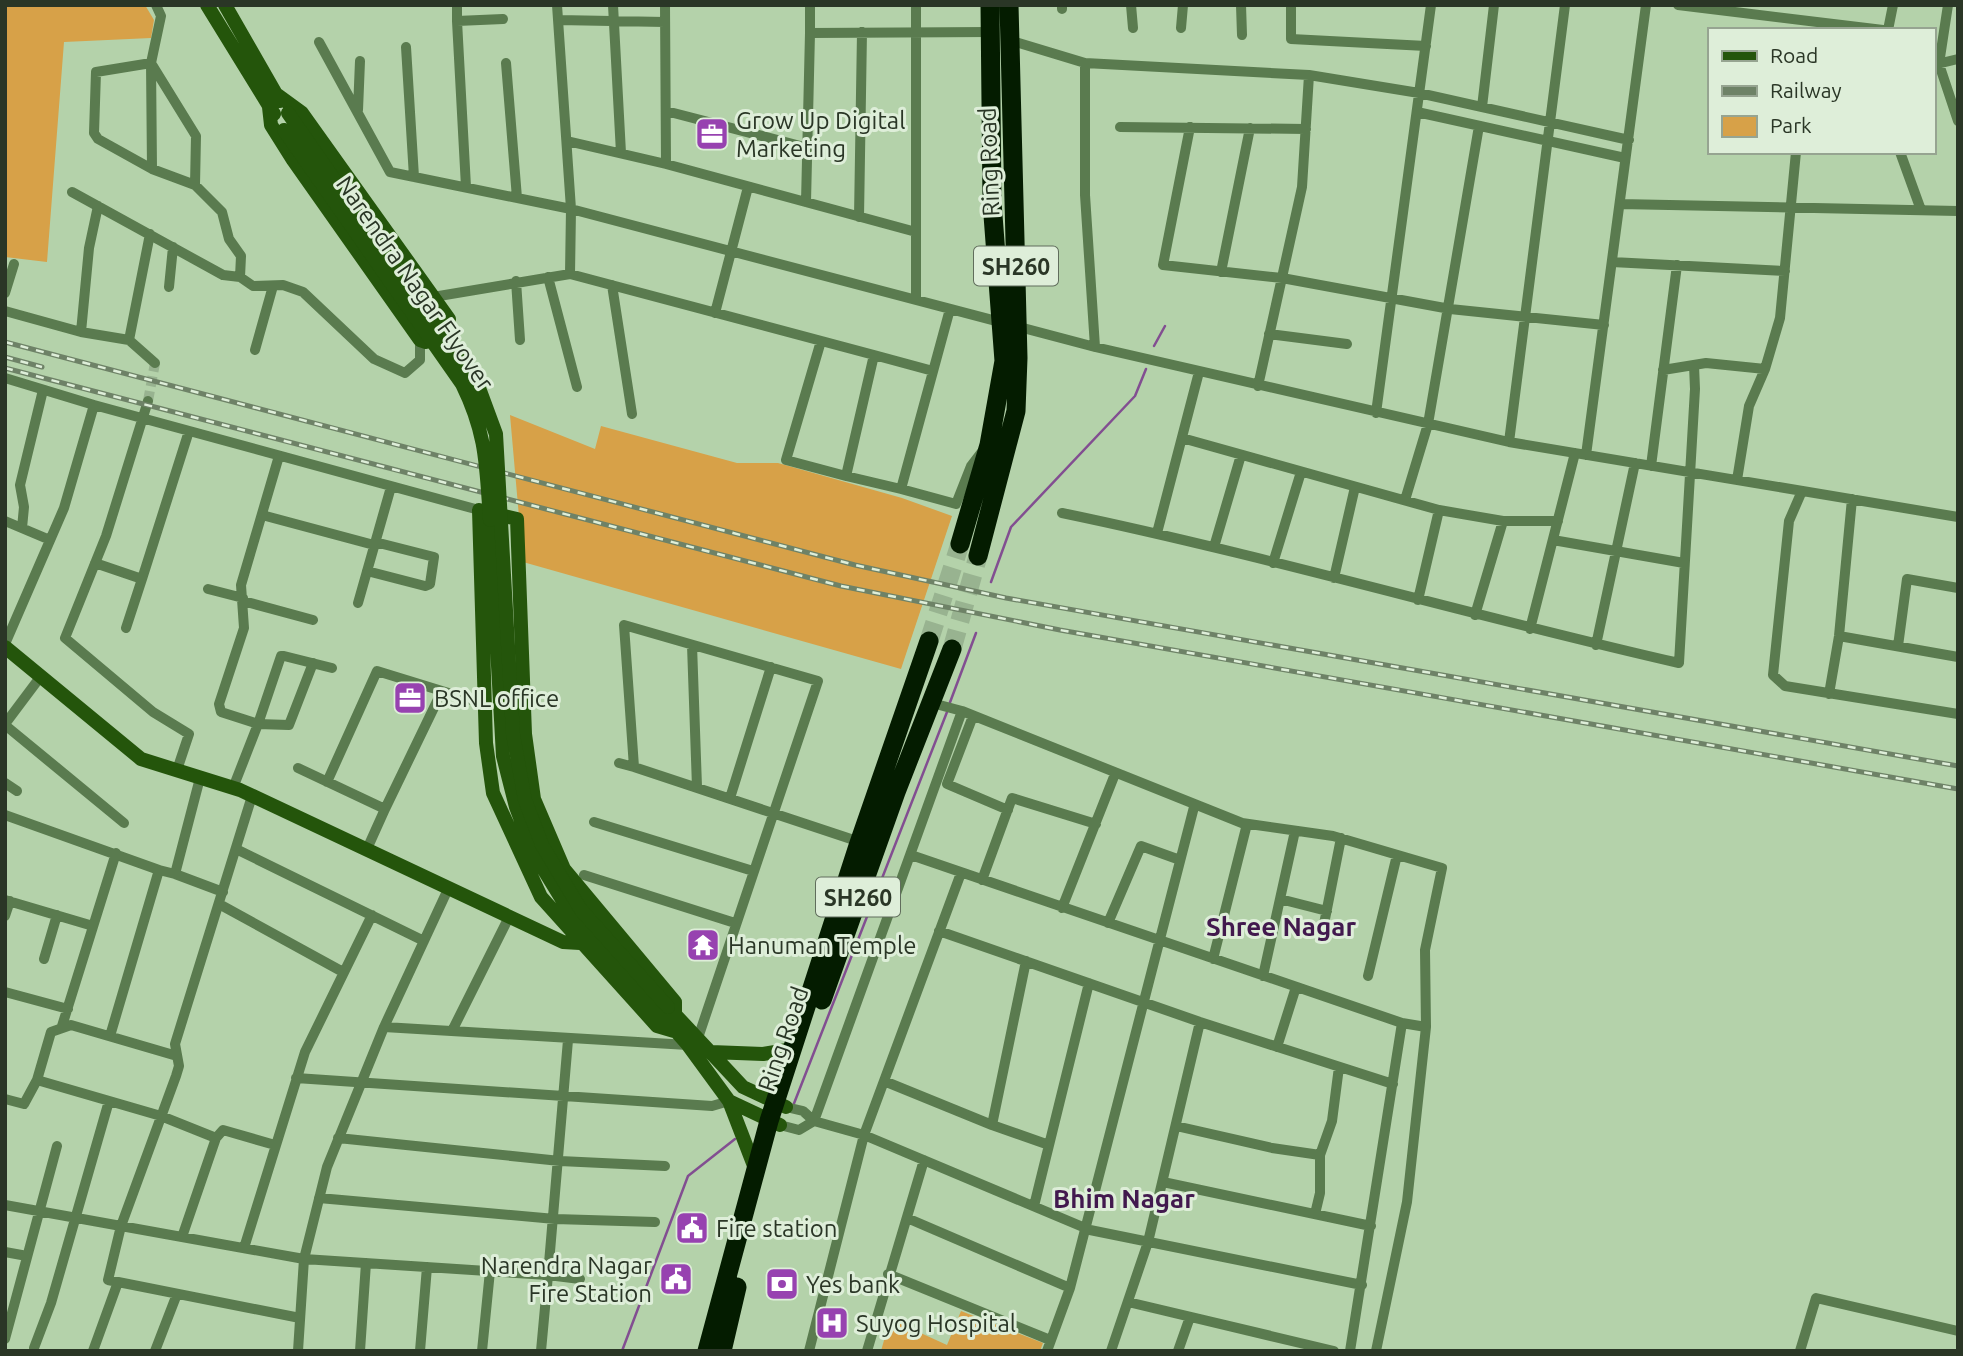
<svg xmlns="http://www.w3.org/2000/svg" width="1963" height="1356" font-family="Ubuntu,sans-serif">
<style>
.green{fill:#d7a148}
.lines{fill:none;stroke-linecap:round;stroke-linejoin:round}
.stream{stroke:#824e91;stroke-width:2.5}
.street-tunnel{stroke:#98b390;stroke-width:10;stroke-dasharray:10 5;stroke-linecap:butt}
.highway-tunnel{stroke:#98b390;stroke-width:19;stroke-dasharray:19 10;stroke-linecap:butt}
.street{stroke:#5a7b4f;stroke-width:10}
.secondary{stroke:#24550b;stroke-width:14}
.highway{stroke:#041c00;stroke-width:19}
.rail-casing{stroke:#6e8267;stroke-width:5}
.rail{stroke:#deeed9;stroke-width:2.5;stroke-dasharray:8;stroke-linecap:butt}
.secondary-bridge{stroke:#24550b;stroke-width:14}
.labels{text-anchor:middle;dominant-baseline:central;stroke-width:6;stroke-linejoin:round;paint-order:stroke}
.shield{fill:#deeed9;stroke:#606d5c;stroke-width:2}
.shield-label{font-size:23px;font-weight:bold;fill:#2a3626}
.poi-label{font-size:24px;fill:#2a3626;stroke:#deeed9;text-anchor:start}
.street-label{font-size:24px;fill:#2a3626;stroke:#deeed9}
.neighbourhood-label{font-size:26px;font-weight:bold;fill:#42194e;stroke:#deeed9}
</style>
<rect width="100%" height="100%" fill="#b4d2aa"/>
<path class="green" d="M5,5h140l9,15 -3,18 -87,4 -17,220 -42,-5z
M510,415l85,34 6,-23 136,37h41l124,35 50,18 -51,153 -378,-107z
M961,1311l82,32 -3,8h-159l9,-32 57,26z"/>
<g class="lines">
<path class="stream" d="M1154,346l11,-20
M991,582l20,-55 124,-131 11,-27
M949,705l27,-72
M793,1106l154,-394
M622,1351l66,-175 47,-37"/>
<path class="street-tunnel" d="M148,401l7,-38"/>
<path class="highway-tunnel" d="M929,641l31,-97
M952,649l26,-93"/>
<path class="street" d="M557,5l14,204 524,138 414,95 449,75
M613,5l8,148
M810,5v28
M916,5v295
M1131,5l2,23
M1241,5l1,30
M1291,5v34l135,7
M1678,5l205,25
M1948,5l-9,59 19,57
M1062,9v-4
M558,20l107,2
M457,21v-16
M1181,28l2,-23
M1888,30l5,-25
M1009,40l76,23 224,12 110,18 210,47
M319,42l71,130 181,37 -1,65 304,81
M406,47l8,130
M151,63l45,73 -1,49 -43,-16 -54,-30 -4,-6 2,-61z
M506,63l11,135
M1085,63v132l10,152
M1933,65l25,-6
M1482,107l12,-102
M358,110l2,-49
M666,111l142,37
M1417,112l208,46
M1120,127l186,2
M1190,127l-27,138 119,13 168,31 154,16
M567,141l99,23 -1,-159
M1900,152l21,58
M666,164l250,68
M152,169l-1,-106 10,-47 -5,-11
M195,185l27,27 7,27 12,17 -1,21 13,9 30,-1 20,7 71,67 31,14 15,-13v-20
M466,187l-9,-166 46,-2
M72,192l151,83 17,2
M806,202l4,-169 180,-1
M1620,204l338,7
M98,206l-9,42 -8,84 48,8 21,-106
M859,217l3,-185
M1612,262l173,9
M1221,272l29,-144
M548,277l29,110
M516,281l4,59
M612,285l20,129
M169,287l4,-40
M5,293l9,-29
M433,297l137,-23
M950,309l-49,180 55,15 15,-38 10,-13
M5,311l76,21
M715,313l33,-126
M1269,334l78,10
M129,340l26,23
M821,341l-35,119 60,16
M255,350l18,-64
M1663,370l43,-7 59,6
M5,378l89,27
M1258,386l44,-199 7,-112
M148,401l-42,135 -41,102 88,74 36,22 -12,36
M1376,413l55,-408
M1182,438l257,72 64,11h55
M1509,442l56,-437
M1586,455l60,-450
M1651,466l26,-201
M1737,480l12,-74 16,-37 15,-51 16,-166
M901,489l-55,-13 28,-121 59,16
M1802,491l-13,30 -16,154 12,11 173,28
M1405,500l23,-76 51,-298
M1062,513c207,43 410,103 617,150l16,-274 -1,-24
M262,515l112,30
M5,521l45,19
M22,528l2,-21 -4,-22 23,-95
M1157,533l42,-161
M1553,540l131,23
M1214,547l27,-92
M95,563l47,16 47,-148
M1273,563l28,-91
M367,571l58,15 5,-2 4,-27 -59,-15
M1334,578l21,-91
M208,589l35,9
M1418,600l21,-90
M243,601l70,19
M358,603l33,-116
M1475,615l28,-94
M126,628l16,-49
M1530,629l45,-176
M1839,636l119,21
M5,644l59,-136 30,-103 385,105
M692,645l5,142
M1596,645l39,-182
M1898,646l9,-67 51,9
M313,663l-24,62 -31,-1 23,-68h3l48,12
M1829,694l10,-58 13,-137
M973,716l-26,68 61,26
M5,724l36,-48
M5,725l119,98
M619,763l15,4 -10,-142 194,56 -120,357
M634,767l226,75
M298,768l87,41 -18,40
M327,782l50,-111 65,20
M5,783l12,8
M233,788l25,-64 -37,-12 -2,-8 25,-76 -3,-43 38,-129
M252,796l-77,248 4,22 -3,10 -55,150 183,33 -6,92
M730,798l41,-131
M385,809l57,-118 43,13
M5,815l154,55
M594,822l159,49
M236,849l188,92
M911,855l491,168 24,4 -1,-77 17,-82 -109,-32 -91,-13 -280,-112 -30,-8
M175,874l48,18
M584,875l151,48
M982,880l30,-82 84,26
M1280,899l47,12
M5,900l88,26
M219,904l124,68
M1062,908l53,-134
M5,916l5,-15
M1108,923l33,-77 39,14
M1324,924l17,-86
M939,931l261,91 193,62
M44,959l13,-44
M1213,959l34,-135
M1263,976l32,-145
M1368,976l29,-121
M5,992l63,17
M62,1026l54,-173
M384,1027l65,-140
M453,1029l56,-112
M110,1036l49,-166 16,4 25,-96
M568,1040l-20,235 -244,-16 23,-92 57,-140 304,18
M1277,1047l19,-60
M296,1078l416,28 17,-5
M37,1080l124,36 55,22 -34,99
M884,1081l108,44 34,-164
M5,1099l19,5 13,-24 14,-48 20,-7 106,31
M786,1107l17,4 11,10 50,14 226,95 272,55
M780,1125l19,5 15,-9 148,-410
M992,1125l57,20
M1176,1126l96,22 48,7v38l-5,21
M216,1138l7,-8 52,15
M338,1138l222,23 105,5
M1320,1155l12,-34 7,-54
M1163,1182l208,44
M319,1198l236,21 100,3
M5,1205l116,21 -13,54 192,38
M1034,1206l55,-223
M907,1218l163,70
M244,1248l61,-196 67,-137
M5,1252l22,4
M888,1274l162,66
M1128,1302l206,49
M5,1339l52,-193
M34,1348l17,-45 58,-202
M93,1351l25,-69
M155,1351l22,-57
M360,1351l6,-88
M420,1351l7,-84
M482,1351l8,-80
M541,1351l7,-76 32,4
M809,1351l55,-216 97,-262
M867,1351l57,-191
M1047,1351l23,-63 124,-481
M1111,1351l37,-109 52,-220
M1178,1351l12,-34
M1350,1351l52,-328
M1376,1351l31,-149 19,-175
M1800,1351l16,-53 142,33"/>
<path class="secondary" d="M207,5l67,109
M225,5l55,96
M269,107l2,18 22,35 127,180 6,2 22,-19 1,-4 -147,-206 -26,-19
M490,520l13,236 13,51 17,45 33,54 122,139 41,56 27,70
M5,647l136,112 99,31 323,152 17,1
M669,1008l74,79 43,20
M674,1031l-17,-5 -116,-129 -48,-104 -7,-50 -7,-233 38,9 8,215 9,65 30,70 111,133v12
M711,1052l52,2 30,-5
M729,1101l51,24"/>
<path class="highway" d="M960,544l29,-99 15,-84 -12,-159 -2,-197
M978,556l38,-145 2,-53 -9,-353
M822,1000l74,-208 56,-143
M707,1351l62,-230 89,-275 71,-205
M722,1351l15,-64"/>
<defs>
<path id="rail" d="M5,342l850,223 151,33 952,168
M5,357l37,10
M5,368l836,218 219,44 898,159"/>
</defs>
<use href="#rail" class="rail-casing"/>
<use href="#rail" class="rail"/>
<path class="secondary-bridge" d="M288,113l191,275 17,46 17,300 12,66 17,45 39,65 87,97
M284,130l178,254c25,51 24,81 28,136"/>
</g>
<defs>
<symbol id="office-square" viewBox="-11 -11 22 22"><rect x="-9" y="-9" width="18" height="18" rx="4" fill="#9742b0" stroke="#deeed9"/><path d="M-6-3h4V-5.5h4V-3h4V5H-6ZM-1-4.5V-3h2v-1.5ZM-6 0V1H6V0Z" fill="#fff"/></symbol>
<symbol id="temple-square" viewBox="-11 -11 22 22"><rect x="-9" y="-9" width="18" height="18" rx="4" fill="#9742b0" stroke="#deeed9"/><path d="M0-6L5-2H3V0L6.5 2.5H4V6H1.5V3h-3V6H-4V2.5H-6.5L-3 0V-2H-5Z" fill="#fff"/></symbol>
<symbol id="civic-square" viewBox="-11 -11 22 22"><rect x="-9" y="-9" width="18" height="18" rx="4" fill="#9742b0" stroke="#deeed9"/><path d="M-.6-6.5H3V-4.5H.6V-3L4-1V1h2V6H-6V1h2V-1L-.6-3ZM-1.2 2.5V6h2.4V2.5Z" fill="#fff"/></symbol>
<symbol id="bank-square" viewBox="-11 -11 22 22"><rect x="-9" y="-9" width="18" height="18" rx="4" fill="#9742b0" stroke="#deeed9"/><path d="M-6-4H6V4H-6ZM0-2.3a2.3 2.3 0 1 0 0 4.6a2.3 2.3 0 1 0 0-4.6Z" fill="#fff"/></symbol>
<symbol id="hospital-square" viewBox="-11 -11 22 22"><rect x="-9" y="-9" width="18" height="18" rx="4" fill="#9742b0" stroke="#deeed9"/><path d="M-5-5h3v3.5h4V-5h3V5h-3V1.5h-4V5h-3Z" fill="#fff"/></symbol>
</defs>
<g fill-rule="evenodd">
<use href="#office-square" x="693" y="115" width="38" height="38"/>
<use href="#office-square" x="391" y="679" width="38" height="38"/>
<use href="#temple-square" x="684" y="926" width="38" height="38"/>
<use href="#civic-square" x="673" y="1209" width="38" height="38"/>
<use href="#civic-square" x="657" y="1260" width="38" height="38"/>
<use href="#bank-square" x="763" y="1265" width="38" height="38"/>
<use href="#hospital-square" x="813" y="1304" width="38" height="38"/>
</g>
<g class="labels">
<g class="shield">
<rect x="974" y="246.5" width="84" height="39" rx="5"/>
<rect x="816" y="877.5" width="84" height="39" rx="5"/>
</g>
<g class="shield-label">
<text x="1016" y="266">SH260</text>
<text x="858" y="897">SH260</text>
</g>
<g class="poi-label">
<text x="736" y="120">Grow Up Digital<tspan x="736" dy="28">Marketing</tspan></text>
<text x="434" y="698">BSNL office</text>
<text x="728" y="945">Hanuman Temple</text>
<text x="716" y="1228">Fire station</text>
<text x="652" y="1265" text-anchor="end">Narendra Nagar<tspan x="652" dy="28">Fire Station</tspan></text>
<text x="806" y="1284">Yes bank</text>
<text x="856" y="1323">Suyog Hospital</text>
</g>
<g class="street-label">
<text transform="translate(989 162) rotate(-92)">Ring Road</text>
<text transform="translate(415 283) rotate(55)">Narendra Nagar Flyover</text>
<text transform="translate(783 1039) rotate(-71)">Ring Road</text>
</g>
<g class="neighbourhood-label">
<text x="1281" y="926">Shree Nagar</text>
<text x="1124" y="1198">Bhim Nagar</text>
</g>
</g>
<rect width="1963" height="1356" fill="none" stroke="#2a3626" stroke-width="14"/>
<rect x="1708" y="28" width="228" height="126" fill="#deeed9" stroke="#96a491" stroke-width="2"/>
<rect x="1722" y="51" width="35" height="10" fill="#24550b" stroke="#96a491" stroke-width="2"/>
<text x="1770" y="63" font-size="21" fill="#2a3626">Road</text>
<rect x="1722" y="86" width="35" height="10" fill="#6e8267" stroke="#96a491" stroke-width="2"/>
<text x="1770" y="98" font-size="21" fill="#2a3626">Railway</text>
<rect x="1722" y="116" width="35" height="21" fill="#d7a148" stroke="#96a491" stroke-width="2"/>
<text x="1770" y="133" font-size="21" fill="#2a3626">Park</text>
</svg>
